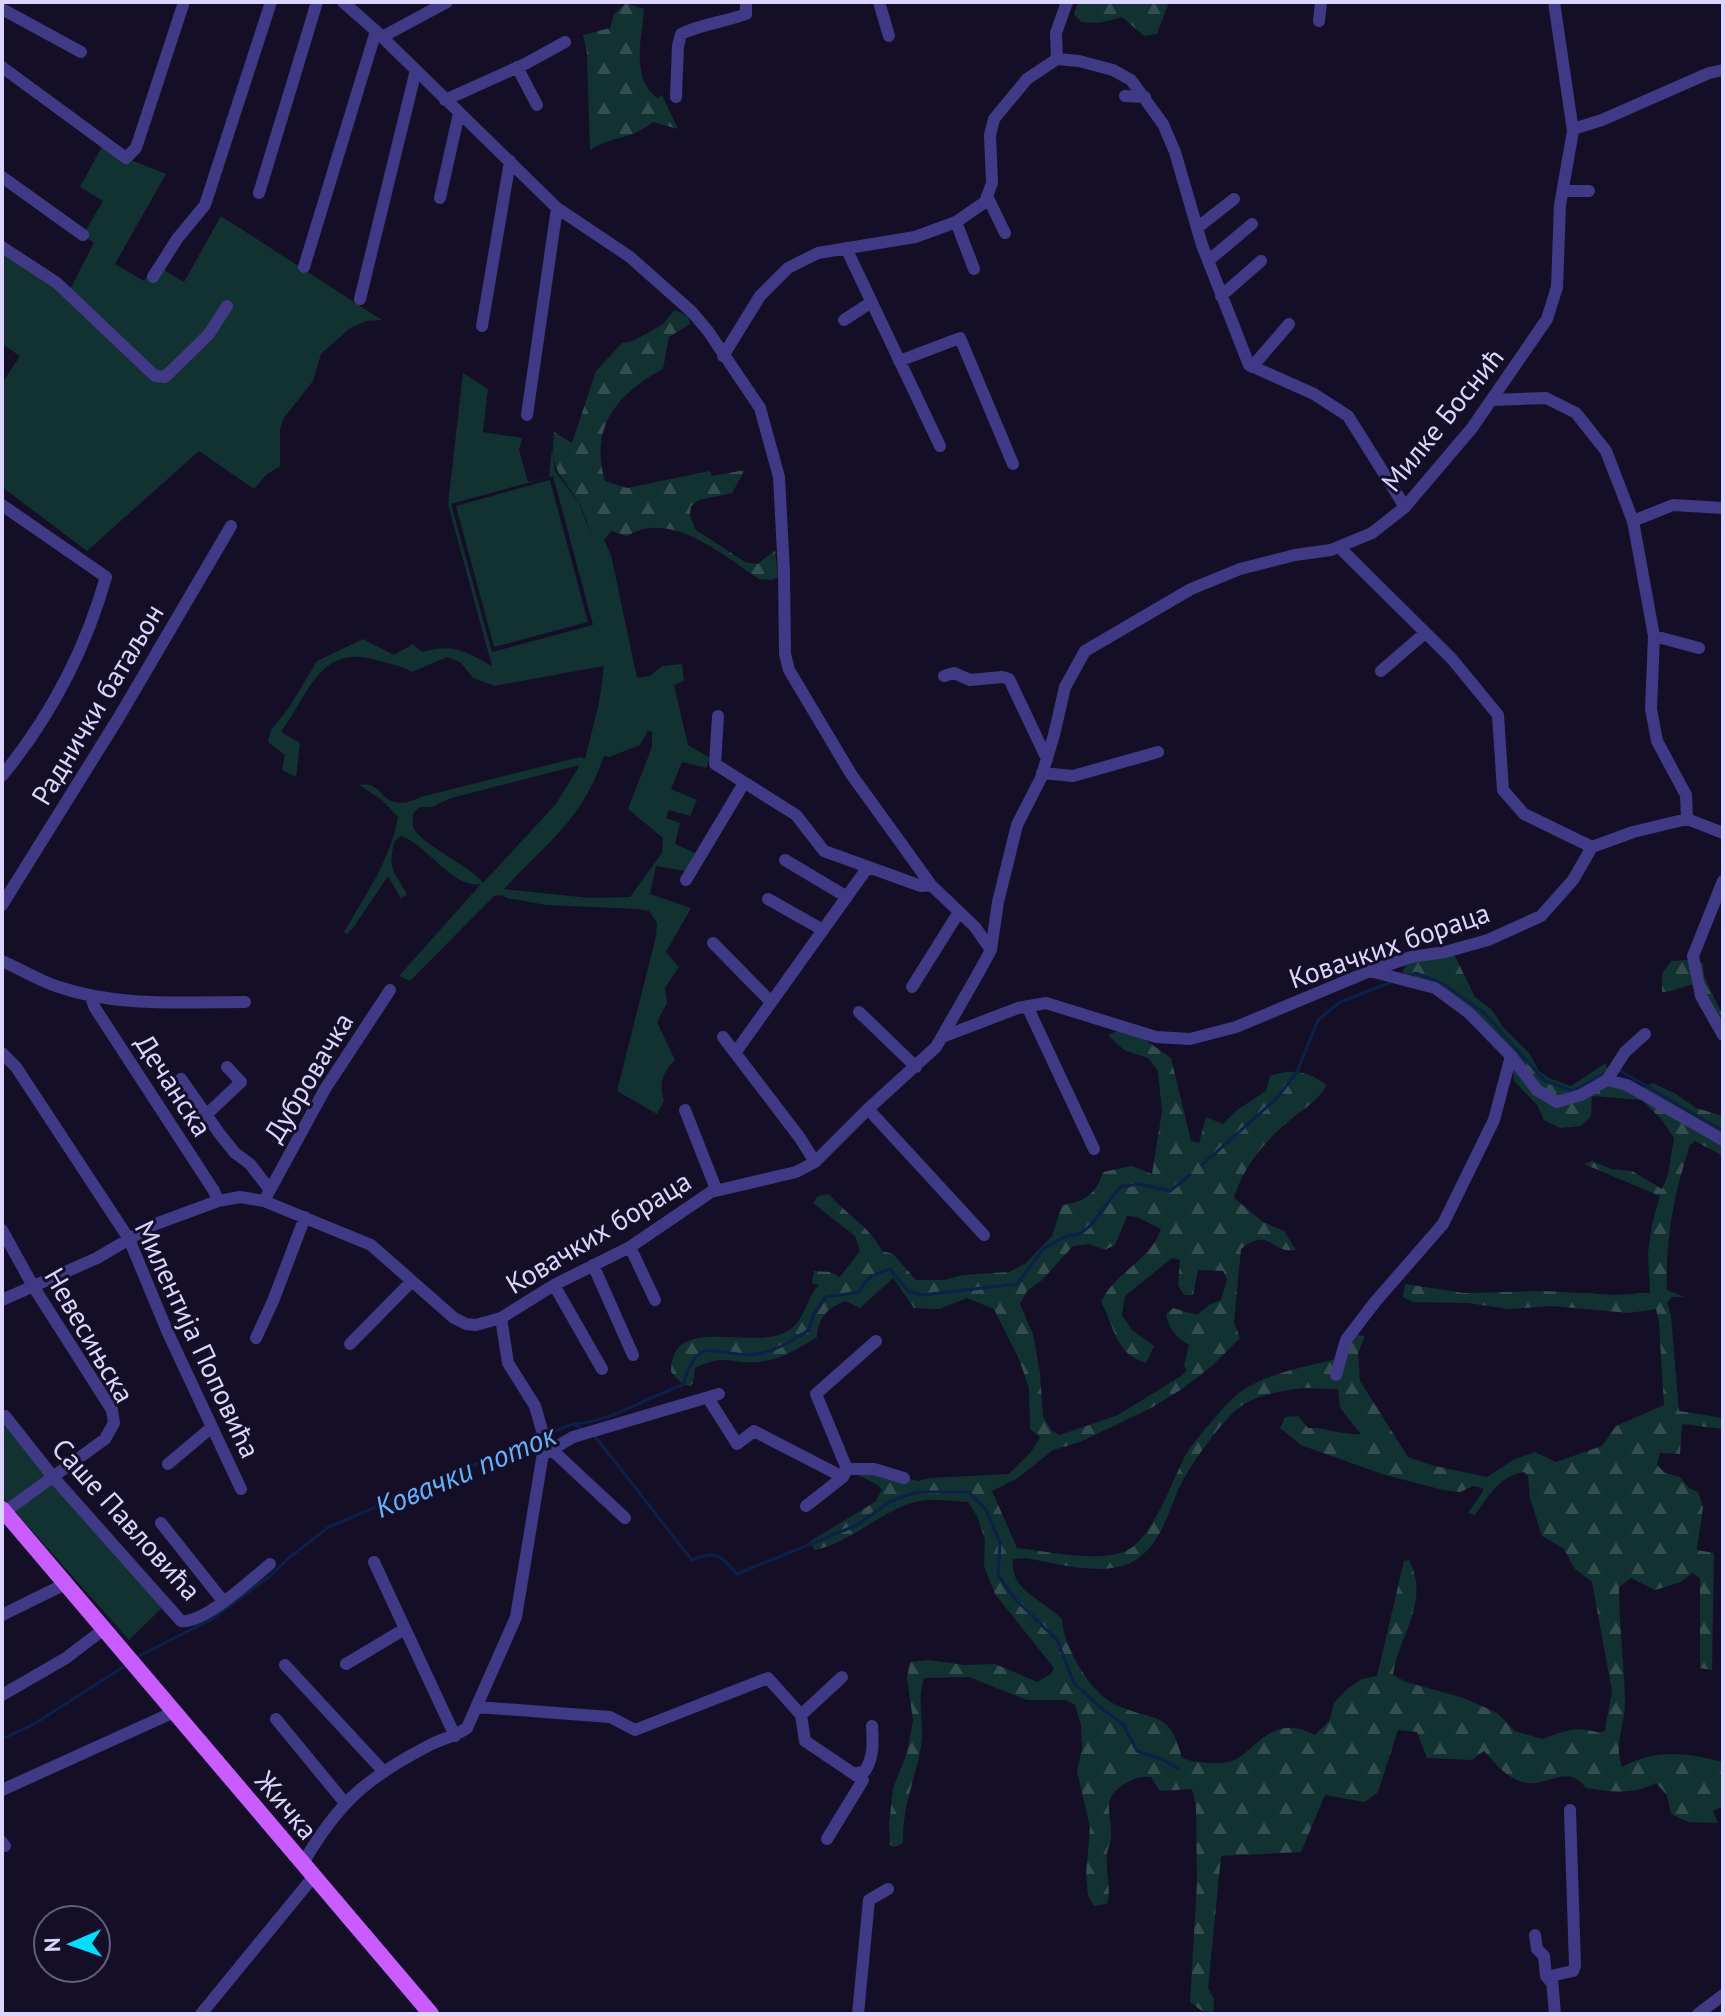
<svg xmlns="http://www.w3.org/2000/svg" width="1725" height="2016" font-family="'PT Sans',sans-serif">
<style>
.grass{fill:#123131;fill-rule:evenodd}
.forest{fill:url(#forest-firs);fill-rule:evenodd}
.lines{fill:none;stroke-linecap:round;stroke-linejoin:round}
.stream{stroke:#0c2049;stroke-width:3}
.minor{stroke:#403a86;stroke-width:12}
.major{stroke:#c85cff;stroke-width:16}
.labels{text-anchor:middle;dominant-baseline:central;stroke-width:6;stroke-linejoin:round;paint-order:stroke}
.street-label{font-size:28px;fill:#dcd5ff;stroke:#140f27}
.water-label{font-size:30px;font-style:italic;fill:#63b1ff;stroke:#140f27}
</style>
<defs>
<pattern id="forest-firs" width="22" height="20" patternUnits="userSpaceOnUse" patternTransform="scale(2)"><rect width="22" height="20" fill="#123131"/><path d="M5 1l3.5 6h-7zM16 11l3.5 6h-7z" fill="#344e50"/></pattern>
</defs>
<rect width="100%" height="100%" fill="#140f27"/>
<path class="grass" d="M105,141l21,17 40,16 -51,90 29,17 10,-17 30,18 37,-66 161,104 -15,1 -17,7 -29,26 -8,27 -29,37 -4,11v37l-14,9 -12,14 -55,-38 -112,100 -85,-64v-104l18,-27 -18,-12v-97l67,44 25,-48 -11,-8 20,-34 -23,-14z
M463,373l25,16 -5,43 39,6 -3,12 9,32 21,-5 3,-30 3,24 24,32 15,39 10,-2 7,15 26,123 13,-2 12,-10 20,-2 2,17 -10,4 14,60 22,13 -4,10 -24,-6 -11,27 26,11 -7,16 -21,-6 -3,8 14,5 -5,21 20,9 -10,18 -29,-5 -6,28 41,14 -25,44 13,15 -14,21 2,15 -10,19 18,38c-13,12 -16,25 -11,41l-7,13 -40,-23 39,-155 1,-13 -8,-12 -11,-2 -92,-4 -39,-7 -5,-3 -8,1 -84,85 -11,-5 82,-92c-29,5 -54,-40 -80,-48l-7,6c-6,28 -1,28 13,52l-6,5 -13,-23 -35,52 -6,6 -3,-2c21,-36 47,-73 54,-115l-16,-17 -23,-15c28,-6 19,32 62,12l159,-40 5,2 14,-56 5,-37 -109,20 -22,-8 -13,-16 -13,-5 -35,15c-11,-7 -23,-8 -36,-12 -56,-17 -67,34 -95,72l19,11 -4,34 -14,-7 3,-15 -17,-13 3,-12 19,-24 27,-45 46,-22 31,16 19,-11 9,8c32,-9 43,-1 70,14l-44,-162zM553,476l40,149 -101,27 -41,-148zM648,731l4,1v15l-24,62 35,29 -1,15 -32,44 -40,1 -86,-9c43,-47 78,-68 100,-133l5,1 31,-12zM580,765l-24,39 -73,79c-12,-17 -66,-40 -70,-57 -1,-4 0,-9 0,-13l7,-6h12l19,-9z
M550,480l38,142 -94,25 -38,-141z
M2,1413l164,191 -37,36 -127,-143z"/>
<path class="forest" d="M1078,2h91l-12,32 -13,2 -22,-19 -23,6 -18,-1 -7,-8z
M626,3l18,6c-2,30 -14,70 14,89l4,-3 16,34 -25,-7c-24,19 -40,13 -63,28l-3,-97 -4,-18 27,-7 4,-14z
M675,310l13,6 2,8 -21,13 -6,32c-46,24 -74,59 -58,112l22,7 83,-17 2,5 33,-6 -13,23 -33,7 -8,6 -1,10 6,14 49,32 13,2 17,-14 3,27 -6,3 -13,-1c-36,-23 -87,-70 -132,-43l-16,-5 -7,9 -10,3c-5,-14 -9,-30 -16,-42 -19,-30 -28,-29 -24,-69l18,11 24,-72 26,-28 11,-2 29,-16z
M1452,950l23,47 17,13 11,17 26,26 10,18 12,8 20,7 35,-23 2,17 37,7 8,-4 23,11 20,14 27,8v40l-28,-15 -5,4c-16,48 -25,95 -23,145l17,7h-12l-5,5 4,14 8,95 44,7v11l-41,-5 -2,30 -20,-1 -3,12 8,8 15,4 9,11 9,4 5,15 -6,43 17,3 -2,117 -12,-2v-90l-8,-5 -11,9 -26,8 -24,-12 -12,9c0,38 5,75 6,113 1,25 -12,42 -3,67 36,-19 63,-14 101,-5v44l-10,5 5,12 -30,-1 -17,-8 -4,-19 -11,-12c-24,12 -45,9 -70,5 -21,-28 -41,5 -69,-8 -14,-6 -23,-18 -33,-29l-12,9 -45,-2 -10,-26 -19,-2 -20,62 -13,10 -40,-7 -24,57 -80,4 -13,132 6,11 -1,13 -11,-1 -12,-9 7,-118 -1,-78 -4,-17 -32,2 -9,-14c-10,-1 -14,0 -23,5 -29,16 -16,29 -17,54 0,6 -4,13 -4,19 -2,16 5,34 0,49l-13,2 -6,-11 -2,-20 4,-48 -13,-56 5,-22 -1,-24 -6,-20 -9,-5h-39l-58,-23 -45,1c-8,23 1,45 -3,68 -6,34 -19,61 -18,97l-8,4 -5,-2 -1,-21 4,-36 14,-35 6,-33 -6,-42 3,-16 19,-2 35,5 31,-1 42,18 14,-8 3,-6 -59,-74 -11,-28 1,-27 -8,-23 -9,-14c-17,-1 -41,-5 -57,1 -35,12 -60,39 -96,47l-6,-8 66,-40 7,-12 -4,-5 -22,-11 3,-6 59,13 12,-3 79,-4 22,-22 9,-15 -10,-8 -1,-41 -10,-29 -25,-50 -27,-11 -28,11 -25,-1 -21,-30 -33,30 -15,-7c-17,7 -27,16 -28,36 -17,11 -39,24 -59,25 -29,2 -32,-9 -63,6l-2,15 -3,3 -8,-2 -11,-12c0,-63 87,-16 121,-44 13,-10 15,-31 27,-43l-7,-2 2,-12 16,1 10,5 20,-26 -5,-15 -42,-33 5,-7 11,-2c17,21 41,32 53,57l11,3 23,26h29l17,-5 47,-3 17,-9 26,-27 10,-31c23,-3 34,-11 41,-33l29,-6 20,8 10,-63 -4,-40 -10,-13 -24,-8 -16,-15 19,-8 44,31 20,83 8,2 7,-26 17,7 14,-14 29,-19 4,-15c22,-8 38,-5 57,9 -10,16 -18,20 -32,31 -27,21 -52,50 -61,82l29,24 21,9 12,19c-25,4 -26,-24 -55,-1l-7,73 6,16 -28,28 -30,23 -31,19 -71,34 -27,8 -35,28 -26,13 25,57c29,3 82,15 109,3 26,-12 46,-69 58,-93 7,-14 43,-56 55,-65 28,-21 72,-27 105,-36l11,-22 10,1 -7,17 2,28 48,76 27,9 52,11 26,-17 22,-8 21,10 46,-16 14,-20 48,-21 -5,-82 -3,-14 -27,4 -77,-7 -43,3 -41,-6 -55,-1 -10,-5 2,-13 59,9 80,-2 72,4 34,-2 -2,-40 4,-29 8,-28 -76,-32 8,-3 19,8 21,2 30,18 6,-14 6,-37 -12,-18 -20,-20 -50,-4 -1,20 -10,10 -21,2 -16,-8 -7,-15 -23,-24 -3,-26 -76,-67 -33,-16 9,-15zM1127,1216l10,1 24,12c-9,30 -48,45 -60,73 14,25 14,52 45,61l8,-17 -22,-16 -10,-15 3,-19 47,-38 8,2 -2,25 6,10h9l5,-25 25,1 4,8 -6,21 -12,5 -12,10 -24,-7 -7,6c2,14 11,24 23,31l-5,21 3,4 -6,6 -63,39 -58,20 -8,-4 -9,-14 -3,-44 -7,-39 -13,-30 7,-13 15,-11 31,-34 16,-2 16,6 10,-5zM1303,1388l35,1 2,19 21,26c-18,2 -34,-7 -53,-6l-10,-12 -13,1 -5,11 21,17 81,29 61,16 17,2 13,-6 10,2v3l-15,22 7,2c13,-19 25,-39 49,-43l4,4 2,22 12,38 22,13 10,19 18,14 20,109 -7,39 -5,3c-25,-8 -35,-2 -58,6l-27,-8 -18,-18 -33,-15 -58,-16 -13,-7c5,-39 38,-72 16,-115l-5,1 -27,115 -15,3 -15,10 -13,14 -5,18 -14,14c-25,-13 -41,-8 -62,11 -6,5 -14,13 -21,15 -13,4 -37,2 -50,-3 -12,-50 -30,-36 -66,-53 -26,-12 -53,-59 -54,-86 -18,-19 -53,-28 -49,-60l13,-1c30,5 72,18 102,6 30,-13 39,-47 50,-74 9,-21 47,-75 66,-86 17,-10 40,-14 59,-16z
M1688,960l15,3 1,13 19,40v19l-26,-51c-13,1 -22,8 -35,8v-18l9,-13z"/>
<g class="lines">
<path class="stream" d="M1409,976l7,-3 31,13 37,27 61,68 28,10 35,-20
M1619,1070l104,61
M1202,1165l74,-66 21,-27 21,-52 22,-18 54,-21
M575,1424c38,-3 72,-27 108,-39 16,-57 35,-25 74,-31 20,-3 35,-14 52,-24l4,-15 13,-18 33,-5c7,-15 16,-18 31,-23l19,23 13,3 95,-11 26,-35 21,-12 16,-3 11,-9 29,-38 19,-3 31,7 20,-16
M593,1434l99,126c25,-10 28,-5 45,14l120,-49 34,-24 26,-9h52l17,18 14,32 -2,33 18,25 41,40 17,43 27,25 22,16 14,27 25,8 16,10
M545,1435l28,-11 9,5
M137,1657l75,-38 58,-43 21,-20 38,-29 209,-89
M2,1739l32,-15 94,-60"/>
<path class="minor" d="M343,2l33,29 181,177 73,49 62,55 16,19 52,77 19,69 5,95 1,82 4,16 62,104 52,72 28,39 44,42 16,23
M879,2l10,34
M2,9l79,43
M1319,21l2,-19
M382,37l65,-35
M1057,59l-1,-26 11,-31
M2,67l124,91 10,-10 48,-146
M517,67l20,38
M1125,96l20,1
M676,97l2,-51 3,-12c20,-10 44,-12 65,-20v-12
M445,100l80,-36 40,-22
M1573,129l29,-9 107,-47 14,-3
M2,177l81,58
M1563,191h26
M259,193l58,-191
M987,196l18,37
M440,198l19,-85
M956,222l18,47
M1197,228l37,-29
M2,247l55,36 98,93 10,1 44,-43 18,-28
M846,248l94,198
M1208,261l44,-37
M304,267l72,-236
M153,277l24,-38 28,-34 66,-203
M1221,296l40,-35
M360,299l56,-229
M844,320l26,-17
M482,326l28,-165
M723,356l37,-60 28,-28 30,-15 97,-16 41,-15 29,-20 7,-19 -2,-48 4,-16 33,-40 30,-20 22,2 34,9 18,10 32,44 12,28 27,93 47,120 65,29 34,22 57,91
M899,361l61,-23 53,126
M1252,367l37,-43
M1492,400l54,-2 30,15 30,38 27,70 21,115 -3,73 6,32 29,54 1,24
M527,415l30,-207
M2,505l104,72c-21,74 -55,139 -104,199
M1633,521l40,-16 50,3
M1339,547l113,112 46,56 5,75 21,24 68,33
M1654,636l45,12
M1381,671l44,-38
M944,676l10,-3 16,7 32,-3 7,2 38,80
M718,716l-3,48 81,51 28,36 97,35 10,-1
M1042,773l31,3 85,-24
M785,860l62,37
M686,880l58,-97
M1723,881l-30,75 8,40 22,39
M768,899l55,31
M2,905l117,-188 112,-191
M713,943l58,59
M2,961c19,8 37,20 57,26 58,20 125,15 186,15
M1370,971l65,17 34,25 42,43 26,34 20,12 24,-7 26,-15 20,5 96,55
M912,987l47,-75
M90,995l5,13 119,183 4,10
M1027,1006l67,143
M859,1012l57,55
M945,1036l73,-28 28,-5 110,34 34,2 46,-12 134,-56 41,-14 34,-5 43,-12 53,-24 32,-36 19,-33 41,-15 54,-13 36,14
M723,1037l77,101 15,24
M2,1053l14,14 113,172 39,94 73,156
M735,1053l133,-186
M181,1079l38,54 16,20 15,11 20,26
M1607,1080l18,-28 20,-18
M868,1109l116,126
M685,1110l31,79
M206,1115l35,-33 -14,-15
M264,1201l61,-112 65,-99
M2,1230l31,56 79,124 2,13 -9,16 -103,75
M630,1247l25,53
M593,1265l40,90
M554,1285l48,84
M2,1300l95,-42 56,-33 65,-24 22,-4 24,4 107,44 83,73 12,6 10,1 25,-7 53,-33 76,-38 81,-55 85,-20 19,-10 53,-53 68,-62 43,-75 12,-22 7,-48 19,-77 24,-47 13,-43 11,-48 20,-36 106,-62 49,-20 55,-14 36,-5 41,-17 33,-26 67,-79 75,-109 10,-32 3,-82 13,-74 -19,-129
M256,1338l17,-37 32,-84
M350,1344l62,-63
M1336,1375l10,-35 29,-38 68,-78 51,-104 17,-64
M708,1398l29,46 17,-13 89,46 4,-8 -31,-75 60,-53
M5,1416l49,62 127,143c23,3 71,-42 89,-57
M551,1449l74,69
M544,1454l29,-17 146,-43
M168,1464l44,-37
M847,1469h27l30,9
M806,1506l37,-29
M161,1523l62,78
M374,1562l81,174
M2,1615l63,-31
M346,1664l57,-34
M285,1665l99,107
M2,1695l64,-37 38,-29
M477,1707l133,10 25,13 133,-52 33,37 4,26 58,39 -36,59
M801,1715l41,-38
M276,1719l69,84
M854,1774l11,-3c9,-15 8,-28 7,-45
M2,1790l172,-78
M2,1842l3,4
M303,1863c35,-60 63,-85 125,-117 13,-7 26,-9 39,-18l49,-111 29,-176 -10,-35 -27,-43 -7,-45
M1535,1935l2,14 7,7 2,20 5,6
M201,2014l113,-138
M858,2014l11,-114 19,-11
M1555,2014l-3,-35 3,-4 18,-4 2,-5 -5,-156
M1698,2014l25,-19"/>
<path class="major" d="M2,1509l429,505"/>
</g>
<g class="labels">
<g class="street-label">
<text transform="translate(1442 419) rotate(-51)">Милке Боснић</text>
<text transform="translate(97 704) rotate(-59)">Раднички батаљон</text>
<text transform="translate(1389 945) rotate(-19)">Ковачких бораца</text>
<text transform="translate(308 1077) rotate(-59)">Дубровачка</text>
<text transform="translate(174 1085) rotate(57)">Дечанска</text>
<text transform="translate(598 1232) rotate(-31)">Ковачких бораца</text>
<text transform="translate(90 1335) rotate(60)">Невесињска</text>
<text transform="translate(198 1339) rotate(65)">Милентија Поповића</text>
<text transform="translate(127 1519) rotate(48)">Саше Павловића</text>
<text transform="translate(287 1805) rotate(50)">Жичка</text>
</g>
<g class="water-label">
<text transform="translate(465 1470) rotate(-23)">Ковачки поток</text>
</g>
</g>
<rect width="1725" height="2016" fill="none" stroke="#dcd5ff" stroke-width="8"/>
<g transform="translate(72 1944) rotate(268)"><circle r="38" fill="#140f27" stroke="#645e7d" stroke-width="2"/>
<path d="M0-6L14 30L0 20L-14 30Z" fill="#01dcff"/>
<text y="-12" font-size="22" font-weight="bold" text-anchor="middle" fill="#dcd5ff">N</text>
</g>
</svg>
